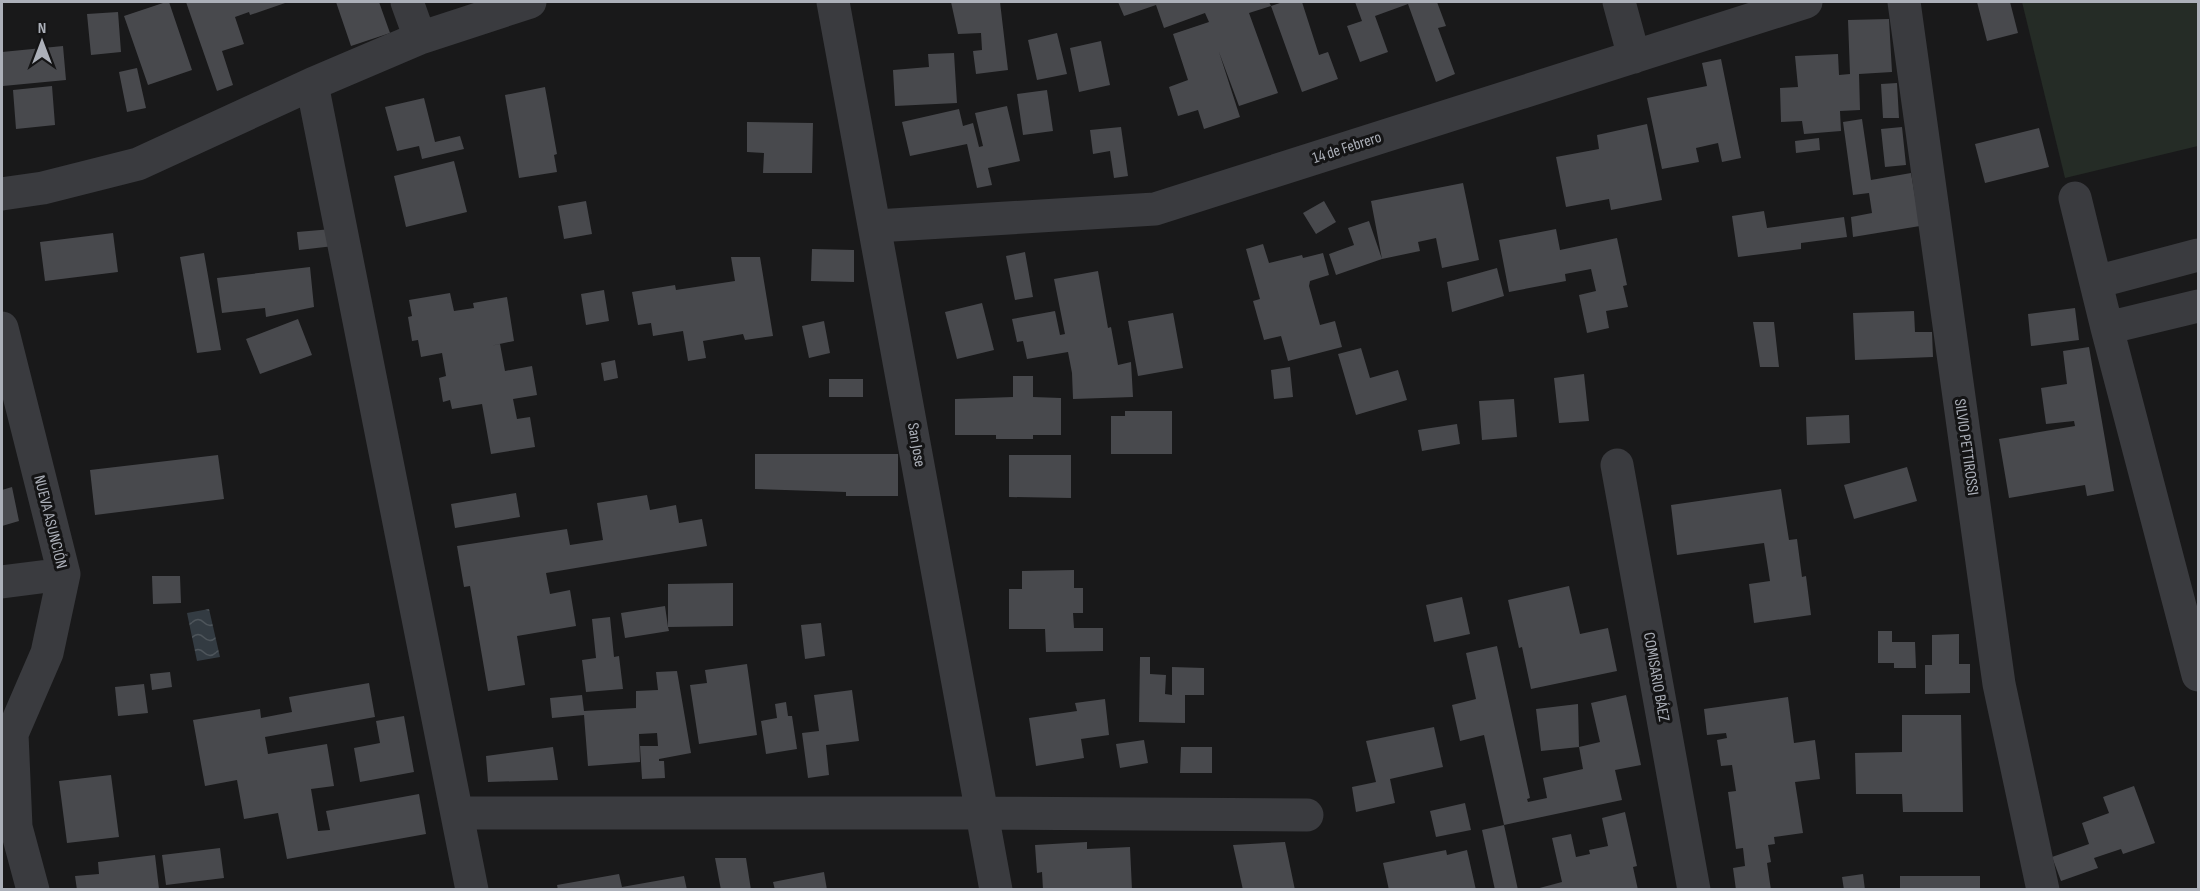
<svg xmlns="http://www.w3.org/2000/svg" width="2200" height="891" font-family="'Sofia Sans Condensed',sans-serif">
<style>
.green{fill:#252c26}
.water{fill:url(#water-waves)}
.building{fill:#48494d}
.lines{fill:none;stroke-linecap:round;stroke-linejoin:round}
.minor{stroke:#3a3b3f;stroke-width:33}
.labels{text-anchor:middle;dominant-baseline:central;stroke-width:6;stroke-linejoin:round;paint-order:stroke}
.street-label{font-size:16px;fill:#acb0b9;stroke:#141415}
</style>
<defs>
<pattern id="water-waves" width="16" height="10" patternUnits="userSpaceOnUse" patternTransform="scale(1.5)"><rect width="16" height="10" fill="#333b42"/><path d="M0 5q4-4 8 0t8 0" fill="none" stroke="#4e555b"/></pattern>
</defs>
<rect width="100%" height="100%" fill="#19191a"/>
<path class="green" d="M2022,2h176v144l-133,32z"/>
<path class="water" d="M209,609l11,48 -23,4 -10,-48z"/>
<path class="building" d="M166,2h3l23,68 -44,15 -24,-69z
M186,2h102l-38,13 -1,-3 -14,5 9,27 -22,7 11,34 -16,6z
M336,2h43l11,31 -39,13z
M951,2h49l8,68 -32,4 -3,-23 9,-1 -1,-17 -23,1z
M1118,2h151l2,4 -22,7 29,80 -39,13 -20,-54 21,65 -36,12 -6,-19 -20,6 -9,-29 19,-7 -15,-46 36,-12 -4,-9 -41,15 -8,-23 -32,11z
M1283,2h19l17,53 9,-3 10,27 -36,13 -31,-86z
M1355,2h82l9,24 -8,2 17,46 -19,8 -28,-78 -33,12 13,36 -28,10 -13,-36 15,-5z
M1977,2h33l8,31 -31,8z
M118,12l3,40 -30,3 -4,-41z
M1889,19l3,53 -33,2 1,36 -20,1 1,20 -37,3 -2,-13 -21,1 -1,-34 18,-1 -3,-31 43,-2 1,21 11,-1 -2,-54z
M1057,33l10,41 -30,6 -9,-40z
M1101,41l9,44 -31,7 -9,-44z
M63,46l3,34 -63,6 -1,-34z
M954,53l3,50 -62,3 -2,-36 36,-3 -1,-13z
M1721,59l20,99 -19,4 -4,-19 -22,5 3,14 -37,7 -15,-71 60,-12 -5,-23z
M137,68l9,40 -19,4 -8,-40z
M1897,83l2,35h-16l-2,-34z
M52,86l3,39 -39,4 -3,-39z
M545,87l12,67 -3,1 3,17 -38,6 -14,-83z
M1047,90l6,41 -30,4 -6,-41z
M424,98l11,44 25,-6 4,13 -42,10 -3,-13 -22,5 -12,-44z
M1007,106l13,55 -32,7 4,17 -15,3 -10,-44 -57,12 -8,-34 57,-13 4,17 10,-3 6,24 4,-1 -8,-33z
M1862,119l9,61 40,-7 9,53 -67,11 -2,-20 21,-4 -3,-20 -16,2 -10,-73z
M747,122l66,1 -1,50h-49l1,-20 -17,-1z
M1647,124l15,76 -51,10 -2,-11 -43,8 -10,-50 43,-8 -2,-14z
M1121,127l7,49 -14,2 -4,-27 -17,3 -3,-24z
M1902,127l4,38 -21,2 -4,-38z
M2039,128l10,39 -64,16 -10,-39z
M1819,138l1,12 -24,3 -1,-12z
M454,161l13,51 -61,15 -12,-51z
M1463,183l16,77 -37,8 -6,-30 -18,4 2,9 -38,8 -11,-58z
M586,201l6,33 -28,5 -6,-33z
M1324,201l12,21 -20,12 -13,-21z
M1764,211l3,17 77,-11 3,20 -46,6v6l-63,8 -6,-41z
M1369,221l13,38 -46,16 -7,-21 25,-9 -6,-17z
M332,229l2,17 -35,4 -2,-18z
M1556,229l4,21 57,-12 10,47 -4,1 5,21 -22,4 3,17 -22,5 -8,-38 17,-4 -5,-22 -26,5 1,7 -57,11 -10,-52z
M113,233l5,39 -73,9 -5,-39z
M1263,244l6,19 33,-8 1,3 20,-5 6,22 -19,6 -1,5 11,39 15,-4 7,26 -54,14 -7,-25 -17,4 -11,-39 7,-2 -14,-50z
M812,249l42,1v32l-43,-1z
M1025,252l8,45 -18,3 -9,-44z
M204,253l17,97 -24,3 -17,-96z
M731,257h29l13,79 -28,4 -2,-6 -40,7 3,17 -18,3 -5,-30 -30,5 -2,-13 -13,2 -6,-33 43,-7 1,5 59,-9z
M310,267l4,40 -48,10 -1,-9 -43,5 -5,-35z
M1497,268l7,28 -52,16 -5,-30z
M1098,271l10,57 3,-1 7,38 13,-3 2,35 -60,2 -1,-26 -4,-21 -41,7 -4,-18 -6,1 -5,-23 43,-8 5,24 5,-1 -11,-55z
M604,290l5,31 -23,4 -5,-31z
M450,293l4,18 20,-3 -1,-5 34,-6 7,44 -24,5 10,-2 5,27 27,-5 5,29 -24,4 4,20 13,-2 5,30 -44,7 -9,-50 -30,5 -2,-9 -7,2 -4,-24 7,-2 -4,-23 -21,4 -3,-17 -6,1 -4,-24 4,-1 -3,-16z
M982,303l12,47 -37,9 -12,-47z
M2075,308l4,32 -48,6 -3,-32z
M1914,311l1,21h17l1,25 -78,3 -2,-47z
M1173,313l10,55 -45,8 -10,-55z
M298,319l14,36 -52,19 -14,-35z
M824,321l6,32 -21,5 -7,-32z
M1753,322h21l5,45h-19z
M2089,347l25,144 -27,5 -2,-11 -76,13 -10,-59 76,-13 -1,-5 -28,3 -5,-36 26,-4 -4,-33z
M1361,348l9,30 28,-8 9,30 -51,15 -18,-61z
M615,360l3,18 -14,3 -3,-18z
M1290,367l3,30 -19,2 -3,-29z
M1584,374l5,47 -30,2 -5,-45z
M1013,376h20v21l28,1v37h-28v4h-37v-4h-41v-36l58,-2z
M829,379h34v18h-34z
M1514,399l3,38 -35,3 -3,-39z
M1125,411h47v43h-61v-38h14z
M1849,415l1,28 -43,2 -1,-28z
M1457,424l3,20 -38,7 -4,-21z
M755,454h143v42h-52v-4l-91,-3z
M218,455l6,44 -129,16 -5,-45z
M1009,455h62v43l-62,-1z
M1907,467l10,34 -63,18 -10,-34z
M12,487l7,34 -17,5v-36z
M1781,489l8,51 8,-1 5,38 4,-1 5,39 -57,8 -5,-39 21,-3 -6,-38 -87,12 -6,-50z
M516,493l4,24 -65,11 -4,-24z
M647,495l3,15 26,-5 3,18 23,-4 5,27 -161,27 4,21 20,-4 6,36 -59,10 8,49 -37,6 -18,-105 -6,1 -7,-41 110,-17 3,16 33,-5 -6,-37z
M1074,570v18h9v25h-10l1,15h29v23l-57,1 -1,-23h-36v-40h13v-18z
M152,576h28l1,27 -28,1z
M733,583v43l-65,1 1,4 -44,7 -4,-25 44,-7 3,21v-43z
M1569,586l11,48 28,-6 9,43 -86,18 -9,-42 -3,1 -11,-48z
M1462,597l8,37 -36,8 -8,-37z
M610,617l4,40 5,-1 4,33 -37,3 -4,-32 14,-2 -4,-39z
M821,623l4,33 -20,3 -4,-34z
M1878,631h14v11h23l1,26h-22v-5h-16z
M1959,634v30h11v29l-45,1v-29h7v-30z
M1497,646l33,152 -3,1 1,3 19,-4 -4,-20 40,-9 -4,-22 21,-5 -9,-39 35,-8 15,70 -26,5 7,30 -118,25 -20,-90 -24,6 -8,-36 24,-6 -10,-46z
M1140,657h10v17l16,1 -1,19 7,1v-28l32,1v27h-19v28l-46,-1z
M747,664l10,71 -58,9 -9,-59 17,-2 -2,-13z
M677,671l14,82 -32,6v2h5l1,17 -23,1 -2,-33h18l-1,-13 -18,1 1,28 -52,4 -4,-51 -32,3 -2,-20 32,-3 2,16 52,-3v-17l22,-1 -2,-18z
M170,672l2,15 -20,3 -2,-16z
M369,683l6,34 -110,20 3,17 59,-10 7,42 -23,3 7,42 12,-1 -4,-19 93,-17 7,40 -139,25 -9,-46 -34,6 -7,-39 -32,6 -12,-66 67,-11 1,9 31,-6 -3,-15z
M144,684l4,29 -30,3 -3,-29z
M852,690l7,51 -33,4 3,30 -21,3 -6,-45 17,-2 -5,-36z
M1788,697l6,46 21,-3 5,39 -25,3 8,51 -29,4 1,7 -7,1 3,17 -4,1 4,27h-35l-3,-22 12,-2 -2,-18 -7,1 -8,-57 8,-1 -4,-26 -11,1 -4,-26 10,-2 -1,-5 -19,2 -3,-26z
M1105,699l4,36 -28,4 3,19 -48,8 -7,-48 48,-7 -2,-8z
M786,702l2,14h4l5,33 -31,5 -5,-33 16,-3 -2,-14z
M1578,704l1,43 -38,4 -5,-42z
M1902,715h59l2,97h-60l-1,-18h-46l-1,-41 47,-1z
M404,716l10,56 -54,10 -6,-34 26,-5 -4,-22z
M1434,727l9,40 -53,12 5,24 -39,9 -4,-25 24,-5 -10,-41z
M1144,740l4,23 -28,5 -4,-24z
M553,747l5,33 -70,2 -2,-26z
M1181,747h31v26h-32z
M111,775l8,62 -52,6 -8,-62z
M2134,786l21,57 -32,11 -2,-5 -27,9 4,10 -37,13 -9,-24 37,-13 -7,-21 27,-10 -6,-16z
M1465,803l6,27 -35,7 -6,-26z
M1625,812l12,54 -4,1 5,23h-106l30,-8 -10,-44 19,-4 5,23 14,-3 -1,-4 19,-4 -6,-28z
M1504,825l14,65h-23l-13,-60z
M1087,842v7l43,-2 2,43h-89l-1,-18 -5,1 -2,-28z
M1285,842l10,48h-52l-10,-45z
M220,848l4,30 -58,7 -4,-30z
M1446,850l1,5 20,-5 9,40h-87l-6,-27z
M155,855l4,34 -82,1 -2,-14 24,-2 -1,-12z
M715,858h31l5,32h-30z
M824,872l3,18h-52l-2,-8z
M619,874l3,13 62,-11 3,14h-129l-1,-5z
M1863,874l2,16h-21l-2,-13z
M1900,876h80v14h-80z"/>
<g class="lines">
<path class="minor" d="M407,2l13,36
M833,2l163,888
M1619,2l15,55
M1904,2l95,682 44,206
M312,84l160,806
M2,194l41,-6 95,-24 174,-80 108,-46 110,-36
M2075,198l32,130 91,347
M876,226l279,-17 651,-207
M2096,282l102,-27
M2,328l62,246 -17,79 -35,81 4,93 17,63
M2107,328l91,-22
M1617,465l77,425
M2,582l62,-8
M457,813h525l325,2"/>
</g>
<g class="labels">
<g class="street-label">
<text transform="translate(1347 148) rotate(-18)">14 de Febrero</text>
<text transform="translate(916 445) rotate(80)">San Jose</text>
<text transform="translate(1966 447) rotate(82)">SILVIO PETTIROSSI</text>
<text transform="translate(50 522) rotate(76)">NUEVA ASUNCIÓN</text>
<text transform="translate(1656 677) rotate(80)">COMISARIO BÁEZ</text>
</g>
</g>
<rect width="2200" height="891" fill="none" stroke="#acb0b9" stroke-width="6"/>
<g transform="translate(42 42)" stroke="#141415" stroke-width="4.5" paint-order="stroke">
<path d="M0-4.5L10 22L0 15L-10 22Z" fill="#acb0b9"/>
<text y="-9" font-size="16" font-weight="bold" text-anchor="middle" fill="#acb0b9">N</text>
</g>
</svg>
